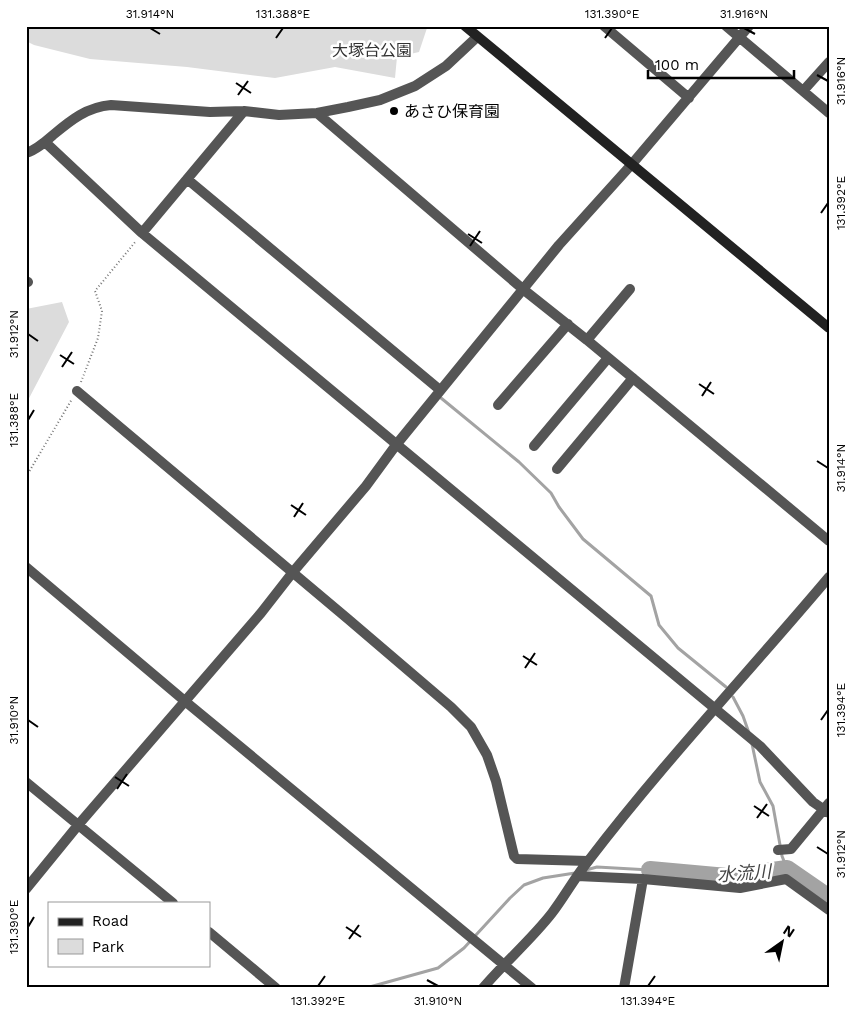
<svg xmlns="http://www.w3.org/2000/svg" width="855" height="1014" font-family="'Work Sans','Noto Sans JP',sans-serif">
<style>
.green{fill:#dcdcdc}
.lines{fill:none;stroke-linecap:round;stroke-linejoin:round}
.stream{stroke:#a3a3a3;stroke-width:3}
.river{stroke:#a3a3a3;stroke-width:18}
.path{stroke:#777;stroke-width:2;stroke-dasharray:1 2.5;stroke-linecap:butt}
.street{stroke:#555;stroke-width:10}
.secondary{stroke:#222;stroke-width:10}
.ticks{fill:none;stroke:#000;stroke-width:2}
.poi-dot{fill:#000;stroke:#fff;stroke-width:2}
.labels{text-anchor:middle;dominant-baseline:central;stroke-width:5;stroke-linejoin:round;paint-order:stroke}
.park-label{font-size:16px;fill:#333;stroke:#fff}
.poi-label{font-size:16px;fill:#000;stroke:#fff;text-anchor:start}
.water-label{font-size:18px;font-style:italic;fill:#444;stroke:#fff}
.neatline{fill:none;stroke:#000;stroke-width:2}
.ticks-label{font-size:12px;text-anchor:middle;fill:#000}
</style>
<rect width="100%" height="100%" fill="#fff"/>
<path class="green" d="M26,26h396l5,2 -8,24 -22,5 -2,21 -60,-11 -60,11 -88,-11 -97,-8 -56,-14 -8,-4z
M62,302l7,20 -43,82v-95z"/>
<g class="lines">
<path class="stream" d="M441,398l78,64 32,31 8,14 24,32 68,57 8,29 19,23 48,39
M733,697l10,19 6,17
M752,744l8,38 13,24 9,50 5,13
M586,870l11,-3 53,3
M366,988l72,-20 26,-20 46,-50 14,-13 19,-7 32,-5"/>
<path class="river" d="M650,870l77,7 60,-8 42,29"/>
<path class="path" d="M81,382l17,-44 4,-27 -7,-20 41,-50
M26,477l46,-78"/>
<path class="street" d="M604,26l85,72
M726,26l103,87
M803,91l26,-29
M317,113l207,177 63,50 242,201
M45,142l97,91 618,513 53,56 16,11
M26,153c10,-3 19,-11 27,-18 18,-15 34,-28 58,-30l99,7 34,-1 35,4 38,-2 31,-6 32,-7 35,-14 31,-20 31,-29
M187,179l253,211
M142,233l102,-122
M26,281l2,1
M587,340l43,-51
M77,391l271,228 103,88 20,20 16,28 9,26 18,75 3,3 71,2
M498,405l70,-81
M534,446l74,-88
M557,469l76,-91
M26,567l160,135 346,286
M26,782l147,121
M778,850l13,-1 38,-46
M577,876l66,3 97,9 46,-9 43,31
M26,889l53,-65 182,-211 32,-41 73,-86 30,-41 163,-200 73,-81 117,-138
M209,932l67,56
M483,988c22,-26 48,-48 69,-75 13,-17 23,-36 37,-53 75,-98 160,-188 240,-283
M624,988l19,-109"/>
<path class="secondary" d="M465,26l364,302"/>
</g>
<path class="ticks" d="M150,28l10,6M744,28l11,6M276,38l7,-10M605,38l7,-10M817,75l11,6M236,83l15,10M238,95l10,-14M821,213l7,-10M468,234l14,9M470,246l10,-15M28,334l10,7M60,355l14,9M62,367l10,-15M699,384l15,10M702,396l9,-14M28,420l6,-10M817,461l11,7M291,505l15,10M294,517l9,-14M523,656l14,9M525,668l10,-15M28,720l10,7M821,720l7,-10M115,777l14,9M117,789l10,-15M754,806l15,10M757,818l10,-14M817,847l11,7M28,927l6,-10M346,927l15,10M349,939l10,-14M427,980l11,6M318,986l7,-10M648,986l7,-10"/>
<circle class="poi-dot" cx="394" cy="111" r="5"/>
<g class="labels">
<g class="park-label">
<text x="372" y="50">大塚台公園</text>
</g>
<g class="poi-label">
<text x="404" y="111">あさひ保育園</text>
</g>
<g class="water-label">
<text transform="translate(744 873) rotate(-4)">水流川</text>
</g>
</g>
<rect width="855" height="1014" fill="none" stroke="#ffffff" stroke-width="55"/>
<rect x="48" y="902" width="162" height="65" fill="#ffffff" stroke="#999999"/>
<rect x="58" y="918" width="25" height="8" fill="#222222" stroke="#999999"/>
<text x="92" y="926" font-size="15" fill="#000000">Road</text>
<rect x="58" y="939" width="25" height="15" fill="#dcdcdc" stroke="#999999"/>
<text x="92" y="952" font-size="15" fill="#000000">Park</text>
<g transform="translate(782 942) rotate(33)" stroke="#ffffff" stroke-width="4" paint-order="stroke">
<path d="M0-4L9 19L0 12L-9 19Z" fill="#000000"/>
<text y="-8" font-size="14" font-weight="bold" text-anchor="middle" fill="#000000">N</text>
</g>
<path d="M648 70v8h146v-8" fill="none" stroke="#000000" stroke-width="2.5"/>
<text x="655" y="70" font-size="15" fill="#000000" stroke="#ffffff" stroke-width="4" paint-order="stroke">100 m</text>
<rect x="28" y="28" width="800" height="958" class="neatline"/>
<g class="ticks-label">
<text x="150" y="18">31.914°N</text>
<text x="283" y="18">131.388°E</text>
<text x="612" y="18">131.390°E</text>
<text x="744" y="18">31.916°N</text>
<text transform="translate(841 81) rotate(-90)" y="4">31.916°N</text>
<text transform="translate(841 203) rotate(-90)" y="4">131.392°E</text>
<text transform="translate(14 334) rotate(-90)" y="4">31.912°N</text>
<text transform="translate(14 420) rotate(-90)" y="4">131.388°E</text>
<text transform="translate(841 468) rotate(-90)" y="4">31.914°N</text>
<text transform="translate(841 710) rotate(-90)" y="4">131.394°E</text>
<text transform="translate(14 720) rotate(-90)" y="4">31.910°N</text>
<text transform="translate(841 854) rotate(-90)" y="4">31.912°N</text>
<text transform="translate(14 927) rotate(-90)" y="4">131.390°E</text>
<text x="318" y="1005">131.392°E</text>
<text x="438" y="1005">31.910°N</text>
<text x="648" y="1005">131.394°E</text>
</g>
</svg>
